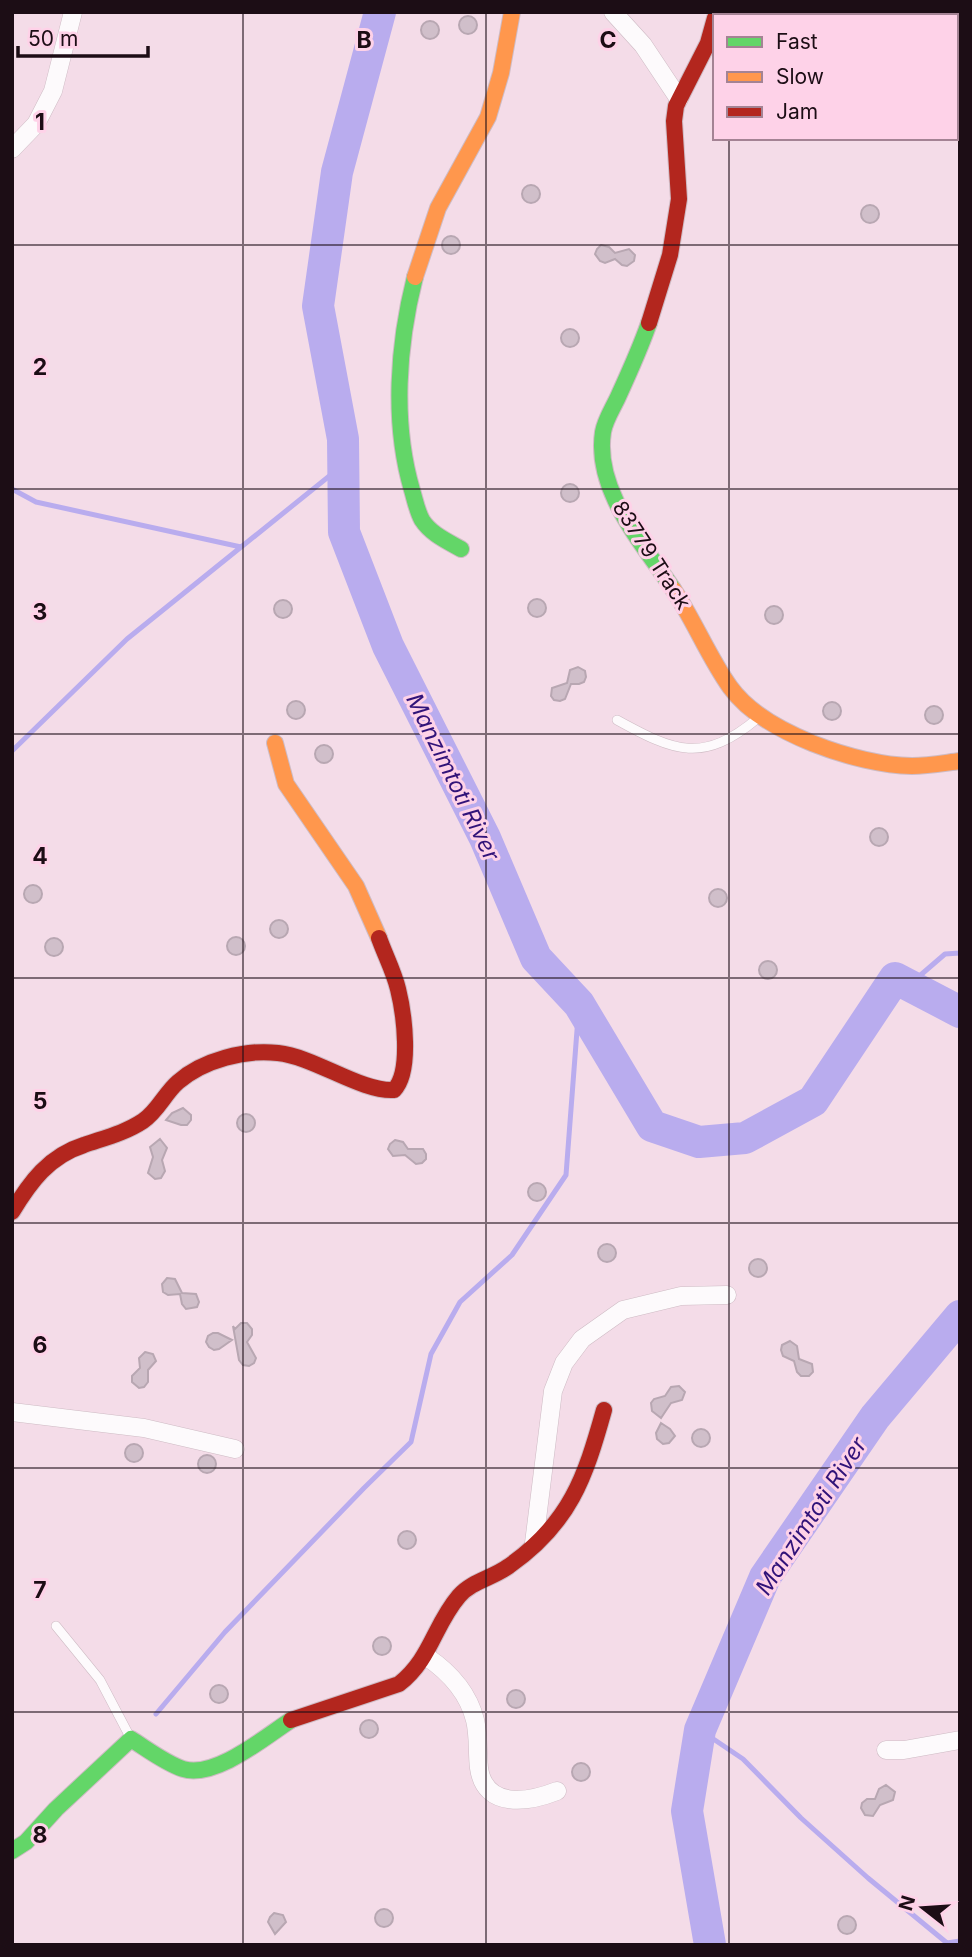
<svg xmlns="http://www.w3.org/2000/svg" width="972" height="1957" font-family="Inter,sans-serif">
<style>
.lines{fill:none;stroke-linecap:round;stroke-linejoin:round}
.stream{stroke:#b9acee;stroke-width:5}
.river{stroke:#b9acee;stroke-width:32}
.building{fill:#d0bfca;stroke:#b8a7b2;stroke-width:2}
.lane-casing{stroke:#cebbc4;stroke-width:10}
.street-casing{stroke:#cebbc4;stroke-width:19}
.fast-casing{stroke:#cebbc4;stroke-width:18}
.slow-casing{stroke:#cebbc4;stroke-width:18}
.jam-casing{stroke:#cebbc4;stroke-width:18}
.lane{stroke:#fdfafc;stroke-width:9}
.street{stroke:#fdfafc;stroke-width:18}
.fast{stroke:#63d668;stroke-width:16}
.slow{stroke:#ff974d;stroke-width:16}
.jam{stroke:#b3261e;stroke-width:16}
.grid{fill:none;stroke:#1c0d15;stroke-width:2;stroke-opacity:0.55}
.labels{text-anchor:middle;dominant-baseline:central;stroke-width:6;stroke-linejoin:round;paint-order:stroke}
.street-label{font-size:21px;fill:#1c0d15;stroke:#fed2e8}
.water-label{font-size:23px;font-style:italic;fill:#311379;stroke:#fed2e8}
.grid-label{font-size:23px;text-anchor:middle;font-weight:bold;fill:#1c0d15;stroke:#fed2e8;stroke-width:6;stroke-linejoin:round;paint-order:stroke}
</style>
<rect width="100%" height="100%" fill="#f4dce8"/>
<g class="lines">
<path class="stream" d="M12,489l24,13 205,45
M12,751l115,-112 216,-174
M909,985l36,-31 15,-1
M156,1714l69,-82 139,-144 47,-46 20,-88 29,-52 52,-47 54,-80 13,-171
M700,1730l43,29 58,59 67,60 79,65 13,-2"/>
<path class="river" d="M380,12l-43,160 -19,134 25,133 1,93 44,114 97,192 51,120 43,46 73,122 47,16 46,-4 68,-37 82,-123 65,34
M710,1945l-23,-134 13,-81 65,-153 110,-160 85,-101"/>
</g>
<path class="building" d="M459 25a9 9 0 1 1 18 0a9 9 0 1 1-18 0Z
M421 30a9 9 0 1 1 18 0a9 9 0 1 1-18 0Z
M522 194a9 9 0 1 1 18 0a9 9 0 1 1-18 0Z
M861 214a9 9 0 1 1 18 0a9 9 0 1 1-18 0Z
M442 245a9 9 0 1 1 18 0a9 9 0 1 1-18 0Z
M601,245l8,2 6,6 14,-4 6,6 -1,6 -7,5 -5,-1 -7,-6 -10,4 -5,-2 -5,-7 2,-5z
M561 338a9 9 0 1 1 18 0a9 9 0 1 1-18 0Z
M561 493a9 9 0 1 1 18 0a9 9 0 1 1-18 0Z
M528 608a9 9 0 1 1 18 0a9 9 0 1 1-18 0Z
M274 609a9 9 0 1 1 18 0a9 9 0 1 1-18 0Z
M765 615a9 9 0 1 1 18 0a9 9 0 1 1-18 0Z
M578,667l7,4 1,6 -2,5 -5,2h-8l-6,15 -5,2 -6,-1 -3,-4 1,-8 15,-5 3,-13z
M287 710a9 9 0 1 1 18 0a9 9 0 1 1-18 0Z
M823 711a9 9 0 1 1 18 0a9 9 0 1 1-18 0Z
M925 715a9 9 0 1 1 18 0a9 9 0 1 1-18 0Z
M315 754a9 9 0 1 1 18 0a9 9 0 1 1-18 0Z
M870 837a9 9 0 1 1 18 0a9 9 0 1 1-18 0Z
M24 894a9 9 0 1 1 18 0a9 9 0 1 1-18 0Z
M709 898a9 9 0 1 1 18 0a9 9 0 1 1-18 0Z
M270 929a9 9 0 1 1 18 0a9 9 0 1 1-18 0Z
M227 946a9 9 0 1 1 18 0a9 9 0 1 1-18 0Z
M45 947a9 9 0 1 1 18 0a9 9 0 1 1-18 0Z
M759 970a9 9 0 1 1 18 0a9 9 0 1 1-18 0Z
M183,1108l8,7v5l-4,5h-6l-15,-5 6,-7z
M237 1123a9 9 0 1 1 18 0a9 9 0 1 1-18 0Z
M160,1139l7,9 -5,12 3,11 -4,7 -6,1 -7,-6 5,-16 -3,-10z
M395,1140l8,2 5,7h15l3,5v5l-4,4 -6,1 -11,-9 -12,1 -5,-7 2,-5z
M528 1192a9 9 0 1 1 18 0a9 9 0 1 1-18 0Z
M598 1253a9 9 0 1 1 18 0a9 9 0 1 1-18 0Z
M749 1268a9 9 0 1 1 18 0a9 9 0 1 1-18 0Z
M167,1278l8,1 7,14 14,1 3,8 -2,5 -11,2 -4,-5 -2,-10 -12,1 -5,-3 -1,-8z
M241,1323h6l5,6v6l-5,7 9,16 -2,5 -5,3 -6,-1 -4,-5 -6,-34 2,3z
M213,1333h5l14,7 -13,9 -5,1 -5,-3 -3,-5 2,-6z
M790,1341l7,5 2,13 13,5 1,8 -4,4h-8l-4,-4 -3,-11 -11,-5 -2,-6 1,-5z
M145,1352l8,2 3,7 -8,9v12l-4,5 -5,1 -7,-6v-6l8,-8 -1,-10z
M679,1386l6,6 -3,8 -11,3 -10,15 -9,-7 -1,-8 3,-4 11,-3 6,-9z
M661,1423l9,6 5,7 -6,7 -6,1 -6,-5 -1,-6z
M692 1438a9 9 0 1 1 18 0a9 9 0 1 1-18 0Z
M125 1453a9 9 0 1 1 18 0a9 9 0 1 1-18 0Z
M198 1464a9 9 0 1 1 18 0a9 9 0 1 1-18 0Z
M398 1540a9 9 0 1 1 18 0a9 9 0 1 1-18 0Z
M373 1646a9 9 0 1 1 18 0a9 9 0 1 1-18 0Z
M210 1694a9 9 0 1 1 18 0a9 9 0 1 1-18 0Z
M507 1699a9 9 0 1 1 18 0a9 9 0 1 1-18 0Z
M360 1729a9 9 0 1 1 18 0a9 9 0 1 1-18 0Z
M572 1772a9 9 0 1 1 18 0a9 9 0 1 1-18 0Z
M886,1785l9,7 -2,8 -13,5 -7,11 -8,-1 -4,-7 1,-5 5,-4h8l4,-10z
M375 1918a9 9 0 1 1 18 0a9 9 0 1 1-18 0Z
M274,1913l9,2 3,7 -11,12 -7,-12 2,-5z
M838 1925a9 9 0 1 1 18 0a9 9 0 1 1-18 0Z"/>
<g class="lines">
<defs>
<path id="lane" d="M617,720c58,32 86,44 141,-2
M56,1626l44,54 30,57"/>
<path id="street" d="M613,12l30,33 36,54
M12,149l24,-25 17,-33 20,-79
M12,1412l132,16 91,21
M534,1543l19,-152 11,-28 18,-24 41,-29 58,-14 46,-1
M427,1657c22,15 41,35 48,63 4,16 2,32 4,48 6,42 50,34 78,23
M886,1750h18l56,-10"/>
<path id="fast" d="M415,277c-17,67 -23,145 -3,213 3,10 5,21 10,30 9,14 25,21 39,29
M649,323c-9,26 -20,50 -31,74 -5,11 -13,23 -15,35 -9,59 40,111 70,157
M12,1851l14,-9 30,-33 75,-70c16,10 34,24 52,30 32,10 82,-32 108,-49"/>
<path id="slow" d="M415,277l23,-69 50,-91 13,-44 11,-61
M673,589c21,31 35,67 57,98 33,46 127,78 182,79 16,0 32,-3 48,-5
M275,743l11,41 70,102 23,52"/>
<path id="jam" d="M649,323l21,-68 9,-56 -5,-78 2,-15 32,-63 7,-25
M12,1212c18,-30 37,-56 72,-67 20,-7 41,-12 59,-24 15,-10 22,-28 35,-39 25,-22 68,-33 100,-29 37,4 83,39 116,37 18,-18 10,-77 4,-101 -4,-17 -13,-34 -19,-51
M291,1720l108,-36c32,-25 35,-59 60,-88 13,-15 34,-18 50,-30 61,-43 76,-88 95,-156"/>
</defs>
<use href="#lane" class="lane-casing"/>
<use href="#street" class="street-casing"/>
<use href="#fast" class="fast-casing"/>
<use href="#slow" class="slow-casing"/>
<use href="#jam" class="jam-casing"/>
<use href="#lane" class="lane"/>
<use href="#street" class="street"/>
<use href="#fast" class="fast"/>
<use href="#slow" class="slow"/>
<use href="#jam" class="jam"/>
</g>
<path class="grid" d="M243,12v1933M486,12v1933M729,12v4M729,138v1807M12,245h948M12,489h948M12,734h948M12,978h948M12,1223h948M12,1468h948M12,1712h948"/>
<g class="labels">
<g class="street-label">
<text transform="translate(652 555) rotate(57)">83779 Track</text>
</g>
<g class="water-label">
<text transform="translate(453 777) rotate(64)">Manzimtoti River</text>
<text transform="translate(811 1516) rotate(-57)">Manzimtoti River</text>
</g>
</g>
<g class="grid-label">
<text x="364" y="48">B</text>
<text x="608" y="48">C</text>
<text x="40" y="130">1</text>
<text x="40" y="375">2</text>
<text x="40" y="620">3</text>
<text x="40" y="864">4</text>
<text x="40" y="1109">5</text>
<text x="40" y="1353">6</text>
<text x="40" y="1598">7</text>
<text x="40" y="1843">8</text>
</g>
<rect width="972" height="1957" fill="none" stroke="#1c0d15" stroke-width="28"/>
<rect x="713" y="14" width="245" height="126" fill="#fed2e8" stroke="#a48394" stroke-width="2"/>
<rect x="727" y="37" width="35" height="10" fill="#63d668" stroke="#a48394" stroke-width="2"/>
<text x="776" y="49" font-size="21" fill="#1c0d15">Fast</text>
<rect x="727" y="72" width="35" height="10" fill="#ff974d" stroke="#a48394" stroke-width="2"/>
<text x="776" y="84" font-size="21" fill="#1c0d15">Slow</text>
<rect x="727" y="107" width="35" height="10" fill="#b3261e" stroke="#a48394" stroke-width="2"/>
<text x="776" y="119" font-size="21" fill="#1c0d15">Jam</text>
<g transform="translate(923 1908) rotate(287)" stroke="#fed2e8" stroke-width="5" paint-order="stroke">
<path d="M0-5L12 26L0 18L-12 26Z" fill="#1c0d15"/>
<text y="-10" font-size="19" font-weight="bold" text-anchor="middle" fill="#1c0d15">N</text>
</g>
<path d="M18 46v10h130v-10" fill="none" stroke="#1c0d15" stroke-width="3.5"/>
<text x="28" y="46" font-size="21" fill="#1c0d15" stroke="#fed2e8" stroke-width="5" paint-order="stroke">50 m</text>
</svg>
